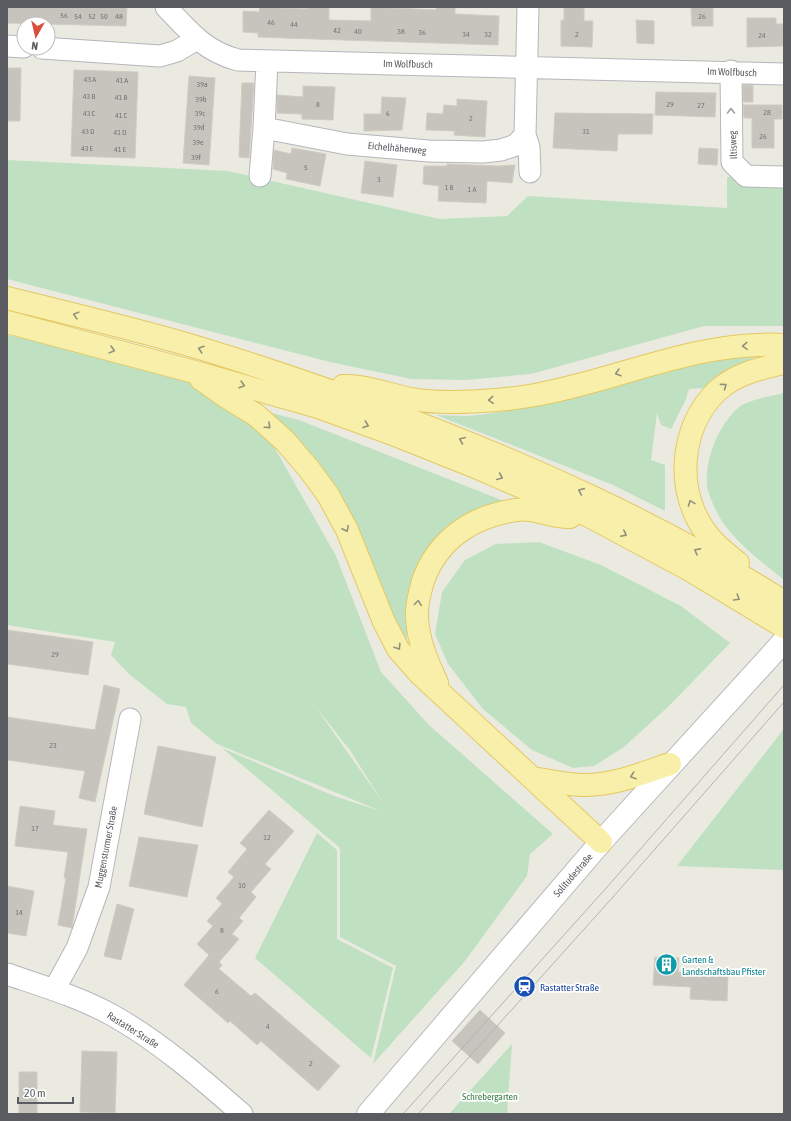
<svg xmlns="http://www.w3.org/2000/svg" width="791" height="1121" font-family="'Asap Condensed',sans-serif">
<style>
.green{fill:#bfe1c1;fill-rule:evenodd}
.building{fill:#c7c4be;stroke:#cfccc0}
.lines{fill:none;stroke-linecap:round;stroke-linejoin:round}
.minor-casing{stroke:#b4b6bb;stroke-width:23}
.secondary-casing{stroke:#b7b9bf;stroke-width:24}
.primary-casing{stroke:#e5c861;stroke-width:24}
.minor{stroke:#fff;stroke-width:21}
.secondary{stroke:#fff;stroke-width:22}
.primary{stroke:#f8f0aa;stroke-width:22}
.tram{stroke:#b2b3b3;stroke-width:1}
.oneway{stroke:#9c9da0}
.oneway2{stroke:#91907b}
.labels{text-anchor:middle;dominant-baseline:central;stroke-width:3.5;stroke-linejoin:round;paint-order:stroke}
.number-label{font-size:8px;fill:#757678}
.street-label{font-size:10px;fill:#5a5c61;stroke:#fff}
.culture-label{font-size:10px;fill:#0d838f;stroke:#fff;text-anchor:start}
.transit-label{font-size:10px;fill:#164399;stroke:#fff;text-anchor:start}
.park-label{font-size:10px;fill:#3b7f42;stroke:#fff}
</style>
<rect width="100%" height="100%" fill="#ebeae1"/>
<path class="green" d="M7,160l221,11 212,48 67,-3 21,-20 199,12v-31l57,-2v151h-80l-173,48 -65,6 -55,-1 -81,-17 -323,-83z
M7,335l184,36 65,44 80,141 45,116 48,53 124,109 -23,20 -3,22 -62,85 -92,103 23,-98 -56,-29v-89l-118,-100 112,48 47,15 -164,-67 -26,-21 -5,-16 -19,-3 -37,-29 -19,-20 4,-13 -108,-17zM315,706l34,43 35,55z
M757,356l-28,15 -23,17 -17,1 -3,10 -15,30 -10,-4 -4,-12 -6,47 14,5v46l-52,-26 -177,-70c13,0 28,2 42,0 95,-11 184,-53 279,-59z
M784,393v187c-22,-18 -44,-34 -60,-56 -6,-8 -13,-23 -16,-33 -6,-26 10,-66 30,-83 9,-8 34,-12 46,-15z
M264,411l35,9 210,83c-14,3 -44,10 -55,18 -42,30 -49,75 -47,123l-23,-41z
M539,542l62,23 80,41 49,37 -60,62 -46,42 -30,19 -21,2 -41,-18 -49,-41 -35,-45 -13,-30 7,-42 23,-32 31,-16z
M784,728v142l-107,-4 106,-136z
M317,833l20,17v89l56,29 -22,90 -116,-100z
M512,1044l-5,70h-58z"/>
<path class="building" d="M7,7h120l-1,19 -119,-3z
M260,7l47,2v-2h22v13l42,1v-14l65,3v-3h19v7l44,2 -1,29 -215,-7 -25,-1v-4l-15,-1v-21l16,1z
M564,7h20v14h9l-1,26 -31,-1v-26h3z
M691,7h22v19h-21z
M747,18h29v6h8v22l-37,1z
M636,20l18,1v23l-17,-1z
M7,68h14l-1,53h-13z
M74,70l64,2 -3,86 -64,-2z
M189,76l26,2 -6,87 -26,-2z
M242,83h12l-5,75 -10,-1z
M743,85h10v17h-10z
M303,86l32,1 -2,33 -31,-1v-5l-25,-1v-18l26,2z
M656,92l60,1 -1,24 -60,-2z
M382,97l24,1 -4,32 -38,1v-17h17z
M457,99l30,2 -2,36 -31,-2 1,-4 -29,-1 1,-17 16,1 1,-9 13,1z
M743,105h39v14h-8v29h-22v-30h-8z
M555,113l98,1 -1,20h-34l-1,17 -64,-3z
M292,148l34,6 -6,32 -34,-7 1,-6 -14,-4 1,-19 17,4z
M699,148l19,1 -1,16 -19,-1z
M365,161l32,4 -4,32 -32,-4z
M447,164l50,2 18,-1 -3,18 -25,-2 -1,22 -48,-2 1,-15 -16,-2 1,-18h23z
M7,630l86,12 -5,33 -81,-11z
M104,685l16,4 -25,113 -16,-4 6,-27 -78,-11v-43l88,13z
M158,746l58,11 -14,70 -58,-13z
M20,806l35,5 -2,14 34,4 -15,99 -14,-3 8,-47h-2l4,-26 -53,-6z
M269,810l25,21 -29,33 6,5 -20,23 5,5 -17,21 4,3 -11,13 7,5 -20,23 3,3 -3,4 32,27 4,-3 85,73 -22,25 -57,-50 -4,4 -27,-24 -2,2 -44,-38 25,-30 -12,-11 16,-18 -6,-5 15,-17 -6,-6 18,-21 -6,-5 19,-23 -7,-6z
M139,837l59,8 -11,52 -58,-11z
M7,886l27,5 -8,45 -19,-3z
M117,904l17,5 -13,51 -17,-4z
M655,957l24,1 -1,14 50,3 -1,26 -37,-2 1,-12 -38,-2z
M480,1010l25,23 -27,31 -26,-23z
M82,1051l35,1 -2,61 -35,-1z
M19,1072h18v42h-18z"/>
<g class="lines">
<defs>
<path id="minor" d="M166,7c23,24 38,44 72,53l546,14
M7,46l17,1
M42,48l118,8 17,-5 20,-12
M267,61l-3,67 83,16 82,7 54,1 18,-2 15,-5 9,-10 3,-128
M731,71l1,91 14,14 38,1
M525,135l4,12 1,25
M260,176l4,-48
M7,974c35,12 72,23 105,41 48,27 89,63 130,99
M54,990l23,-42 22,-61 31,-168"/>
<path id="secondary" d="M368,1114l233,-272 183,-201"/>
<path id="primary" d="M7,298c60,15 120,29 179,46 71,21 140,45 208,70 136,51 267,110 390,188
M7,322l184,49 127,36 80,29 75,30 116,50 101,54 94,57
M201,379l24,17 31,19 29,26 24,28 19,26 19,35 37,92 14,27 22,25 181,168
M343,386c23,-1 46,9 68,13 34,6 90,2 124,-4 84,-15 162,-55 249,-50
M738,563c-11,-9 -22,-17 -31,-29 -32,-42 -28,-106 10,-143 18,-17 44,-23 67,-28
M437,683c-10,-22 -19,-42 -20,-66 -1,-12 3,-25 6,-36 15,-42 50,-65 93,-71 19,-3 36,8 54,7
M533,778c17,3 35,7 53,7 29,0 57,-12 84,-21"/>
</defs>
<use href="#minor" class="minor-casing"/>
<use href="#secondary" class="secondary-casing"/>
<use href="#primary" class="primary-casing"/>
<use href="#minor" class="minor"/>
<use href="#secondary" class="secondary"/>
<use href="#primary" class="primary"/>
<path class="tram" d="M403,1114l205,-228 176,-201
M418,1114l195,-217 171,-195"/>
</g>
<defs><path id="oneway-chevron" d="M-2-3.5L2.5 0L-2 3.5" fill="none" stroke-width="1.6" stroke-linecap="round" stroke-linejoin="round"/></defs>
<use class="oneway" href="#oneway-chevron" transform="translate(731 111) rotate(-90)"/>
<g class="oneway2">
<use href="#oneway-chevron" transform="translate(76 315) rotate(-165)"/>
<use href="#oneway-chevron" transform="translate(745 346) rotate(177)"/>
<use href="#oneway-chevron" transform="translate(201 349) rotate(-162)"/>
<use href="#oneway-chevron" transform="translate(112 350) rotate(15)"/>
<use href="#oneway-chevron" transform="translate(618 373) rotate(164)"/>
<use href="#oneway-chevron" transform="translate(242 385) rotate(16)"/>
<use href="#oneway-chevron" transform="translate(724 386) rotate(-36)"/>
<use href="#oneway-chevron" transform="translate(491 400) rotate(176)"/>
<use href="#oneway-chevron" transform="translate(366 425) rotate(20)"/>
<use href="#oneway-chevron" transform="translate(268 426) rotate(42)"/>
<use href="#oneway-chevron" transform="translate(462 440) rotate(-158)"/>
<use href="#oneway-chevron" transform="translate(500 477) rotate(23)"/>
<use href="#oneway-chevron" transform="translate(581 491) rotate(-156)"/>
<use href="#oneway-chevron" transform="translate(691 503) rotate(-110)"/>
<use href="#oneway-chevron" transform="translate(346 529) rotate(64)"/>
<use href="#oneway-chevron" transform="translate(624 534) rotate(27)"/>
<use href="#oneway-chevron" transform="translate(697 551) rotate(-151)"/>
<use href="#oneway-chevron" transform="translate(737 598) rotate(31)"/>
<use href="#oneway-chevron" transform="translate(418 603) rotate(-82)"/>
<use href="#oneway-chevron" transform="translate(398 647) rotate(57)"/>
<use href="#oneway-chevron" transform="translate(633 776) rotate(161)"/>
</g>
<defs>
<symbol id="building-disc" viewBox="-11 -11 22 22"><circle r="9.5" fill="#0f9aa8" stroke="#fff"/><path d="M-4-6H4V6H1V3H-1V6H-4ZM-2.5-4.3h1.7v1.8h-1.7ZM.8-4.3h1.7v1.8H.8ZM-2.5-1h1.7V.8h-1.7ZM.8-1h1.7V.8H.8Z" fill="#fff"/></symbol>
<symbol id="station-disc" viewBox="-11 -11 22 22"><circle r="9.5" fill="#1a4fb4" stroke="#fff"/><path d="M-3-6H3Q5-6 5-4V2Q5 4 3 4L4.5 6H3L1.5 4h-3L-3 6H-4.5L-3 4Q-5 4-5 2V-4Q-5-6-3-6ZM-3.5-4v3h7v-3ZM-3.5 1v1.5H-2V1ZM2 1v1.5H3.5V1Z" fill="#fff"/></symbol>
</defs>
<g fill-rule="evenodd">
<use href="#building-disc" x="654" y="952" width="25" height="25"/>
<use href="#station-disc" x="512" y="974" width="25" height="25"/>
</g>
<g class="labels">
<g class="number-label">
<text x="64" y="15">56</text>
<text x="78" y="16">54</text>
<text x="92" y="16">52</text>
<text x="104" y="16">50</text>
<text x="119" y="16">48</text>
<text x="702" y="16">26</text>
<text x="271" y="22">46</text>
<text x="294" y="24">44</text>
<text x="337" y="30">42</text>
<text x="358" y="31">40</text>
<text x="401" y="31">38</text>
<text x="422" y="32">36</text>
<text x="466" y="34">34</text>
<text x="488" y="34">32</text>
<text x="577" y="34">2</text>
<text x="762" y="35">24</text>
<text x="90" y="79">43 A</text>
<text x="122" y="80">41 A</text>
<text x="202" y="84">39a</text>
<text x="89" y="96">43 B</text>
<text x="121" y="97">41 B</text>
<text x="201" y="99">39b</text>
<text x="318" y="104">8</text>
<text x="670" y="104">29</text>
<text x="701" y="105">27</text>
<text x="767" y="112">28</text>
<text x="89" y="113">43 C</text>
<text x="200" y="113">39c</text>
<text x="388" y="113">6</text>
<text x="121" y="115">41 C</text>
<text x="471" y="118">2</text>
<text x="199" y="127">39d</text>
<text x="88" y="131">43 D</text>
<text x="586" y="131">31</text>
<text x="120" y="132">41 D</text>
<text x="763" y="136">26</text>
<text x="198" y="142">39e</text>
<text x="87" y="148">43 E</text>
<text x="120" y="149">41 E</text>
<text x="196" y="157">39f</text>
<text x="306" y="167">5</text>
<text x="379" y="179">3</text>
<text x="449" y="187">1 B</text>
<text x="472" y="189">1 A</text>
<text x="55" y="654">29</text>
<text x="53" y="745">23</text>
<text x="35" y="828">17</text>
<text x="267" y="837">12</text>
<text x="242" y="885">10</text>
<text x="19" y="912">14</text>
<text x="222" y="930">8</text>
<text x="217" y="991">6</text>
<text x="268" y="1026">4</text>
<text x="311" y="1063">2</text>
</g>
<g class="street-label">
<text transform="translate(408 64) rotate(1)">Im Wolfbusch</text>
<text transform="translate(732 72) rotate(2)">Im Wolfbusch</text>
<text transform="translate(733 145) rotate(-93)">Iltisweg</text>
<text transform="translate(397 148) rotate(5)">Eichelhäherweg</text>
<text transform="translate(106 847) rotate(-79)">Muggensturmer Straße</text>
<text transform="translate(573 875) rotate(-49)">Solitudestraße</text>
<text transform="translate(133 1030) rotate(32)">Rastatter Straße</text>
</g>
<g class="culture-label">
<text x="682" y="959">Garten &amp;<tspan x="682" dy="12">Landschaftsbau Pfister</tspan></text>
</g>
<g class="transit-label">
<text x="540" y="987">Rastatter Straße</text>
</g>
<g class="park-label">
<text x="490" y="1096">Schrebergarten</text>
</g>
</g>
<rect width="791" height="1121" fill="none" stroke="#5a5c61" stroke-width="16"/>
<g transform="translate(36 36) rotate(188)"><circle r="19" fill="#ffffff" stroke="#bdbec0"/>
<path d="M0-3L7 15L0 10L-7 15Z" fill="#da4f39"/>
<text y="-6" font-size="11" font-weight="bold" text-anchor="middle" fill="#5a5c61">N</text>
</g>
<path d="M18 1097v6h55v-6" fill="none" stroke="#5a5c61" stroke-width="2"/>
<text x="24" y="1097" font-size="12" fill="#5a5c61" stroke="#ffffff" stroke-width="3" paint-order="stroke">20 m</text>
</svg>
